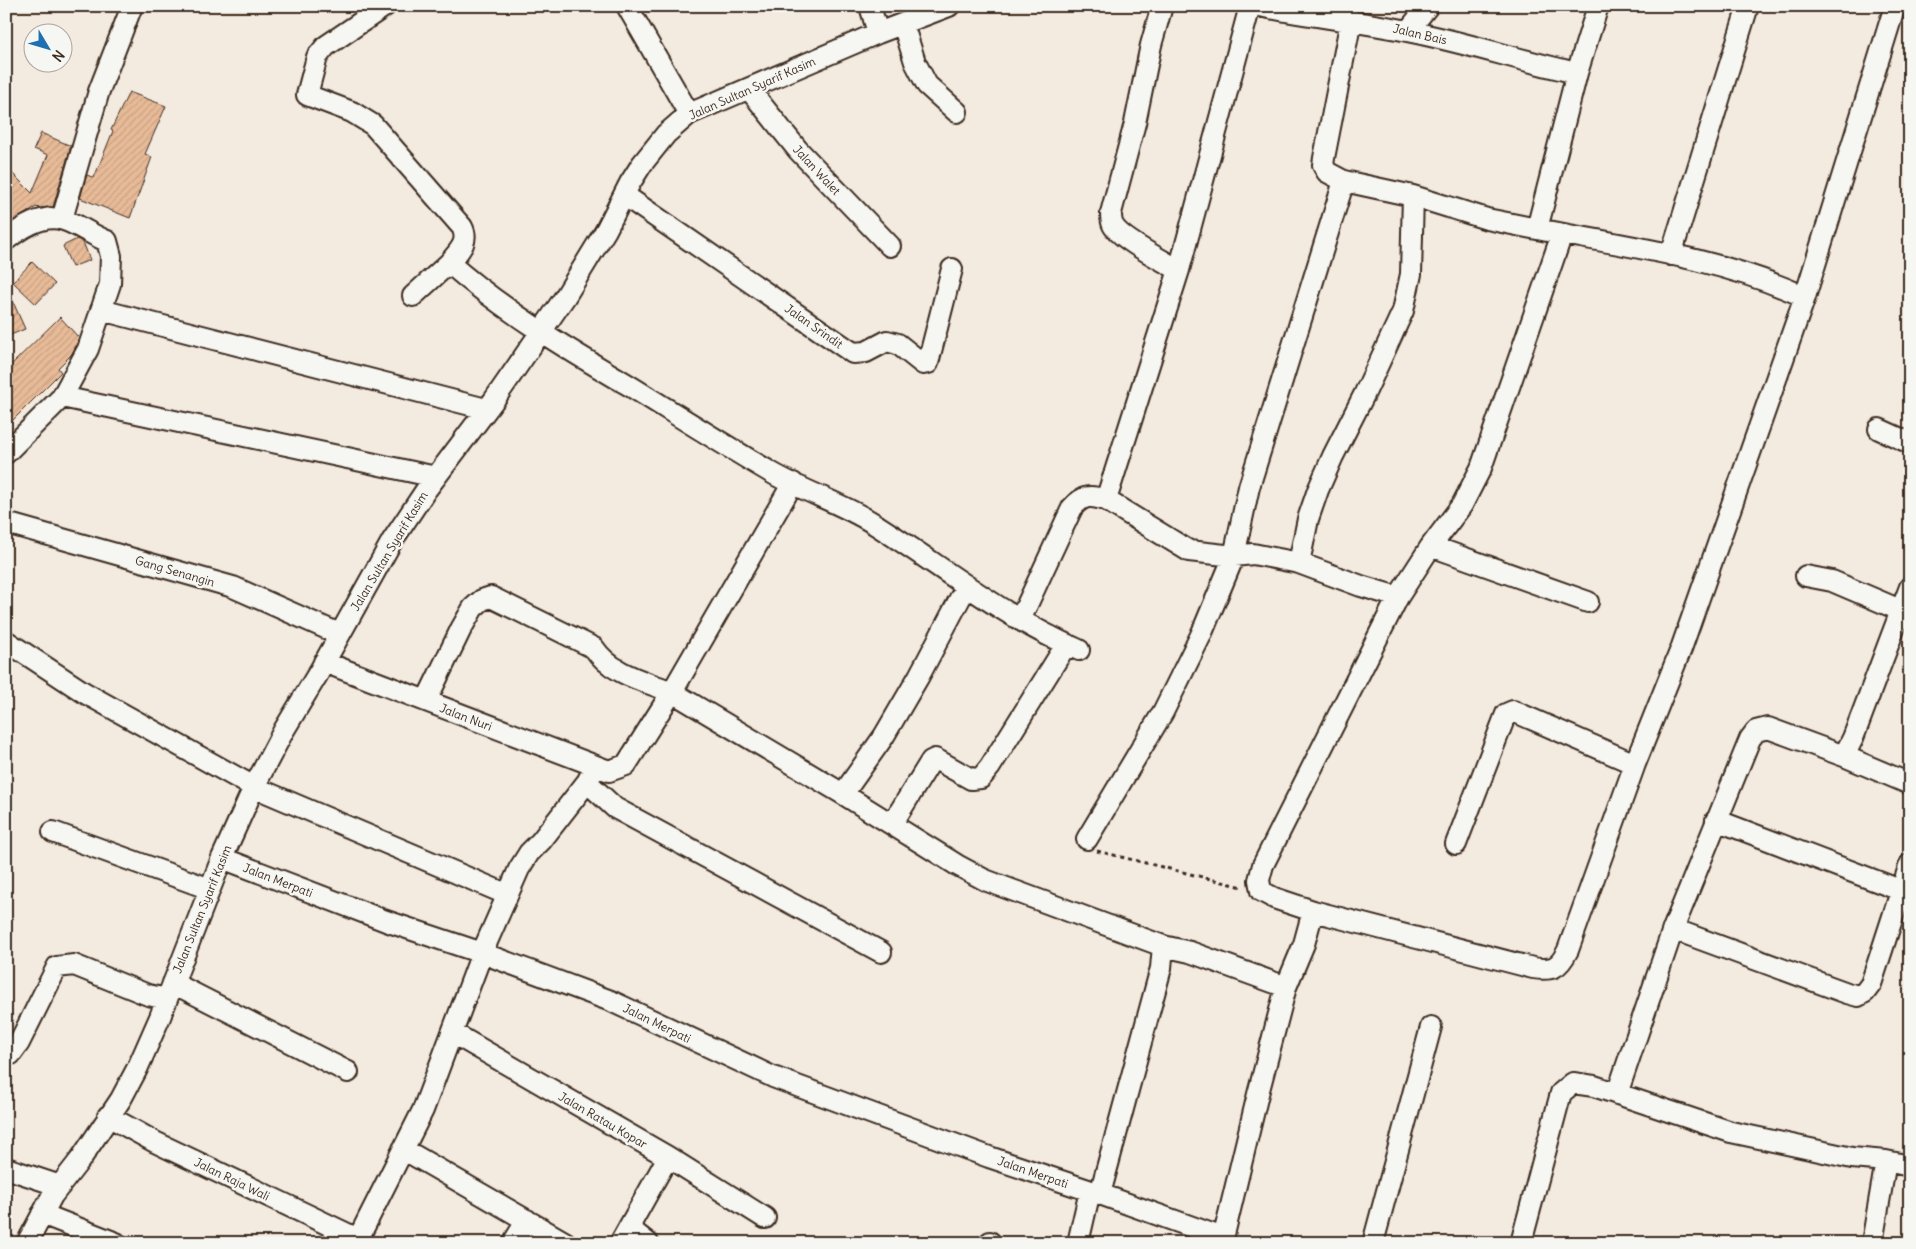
<svg xmlns="http://www.w3.org/2000/svg" width="1916" height="1249" font-family="Delius,sans-serif">
<style>
.building{fill:url(#building-hatch);stroke:#3b2a1e}
.lines{fill:none;stroke-linecap:round;stroke-linejoin:round}
.minor-casing{stroke:#3b2a1e;stroke-width:24}
.path{stroke:#3b2a1e;stroke-width:3;stroke-dasharray:4 4;stroke-linecap:butt}
.minor{stroke:#f6f6f2;stroke-width:20}
.labels{text-anchor:middle;dominant-baseline:central;stroke-width:5;stroke-linejoin:round;paint-order:stroke}
.street-label{font-size:12px;fill:#3b2a1e;stroke:#f6f6f2}
</style>
<defs>
<pattern id="building-hatch" width="6" height="6" patternUnits="userSpaceOnUse" patternTransform="scale(1.25)"><rect width="6" height="6" fill="#e8bb98"/><path d="M-1 1l2-2M0 6l6-6M5 7l2-2" fill="none" stroke="#c8a183"/></pattern>
</defs>
<rect width="100%" height="100%" fill="#f3eae0"/>
<filter id="ink" filterUnits="userSpaceOnUse"><feTurbulence type="fractalNoise" baseFrequency=".02" numOctaves="2"/><feDisplacementMap in="SourceGraphic" scale="10" xChannelSelector="R" yChannelSelector="G"/><feConvolveMatrix kernelMatrix="1 2 1 2 8 2 1 2 1" color-interpolation-filters="sRGB"/></filter>
<g filter="url(#ink)">
<path class="building" d="M129,92l37,14 -21,48 7,3 -22,61 -50,-20 7,-23 7,3 19,-47 -2,-1z
M41,133l30,13 -18,61 -13,1 -4,-1 -30,18v-58l26,26 16,-38 -14,-6z
M77,239l6,3 7,18 -18,7 -9,-21z
M32,262l23,22 -19,20 -23,-22z
M6,286l19,43 -19,8z
M60,317l19,21 -2,6 -6,11 -13,13 3,4 -55,55v-57z"/>
<g class="lines">
<defs>
<path id="minor" d="M385,6l-59,40 -9,11 -10,38 45,17 21,13 89,102c8,15 -4,25 -13,36 55,48 118,86 181,123 47,29 94,59 142,87 33,19 69,30 101,50 69,43 131,95 206,127
M627,6l62,108
M870,6l8,27
M1162,6l-11,39 -16,78 -24,90c0,4 0,8 2,12 7,14 51,36 66,45
M1250,6l-71,264 -73,230 83,51 45,5 19,-2 46,9 62,23 37,11
M1260,6c55,12 111,16 166,29 51,11 100,27 151,38
M1598,6l-21,67 -40,156c89,17 184,29 268,68
M1351,20l-27,138 -1,7 4,7 17,9 69,15 74,23 50,10
M903,24l12,38 12,23 30,27
M1408,31l20,-25
M749,89l49,61 92,96
M624,195l229,158 13,-1 21,-11 11,3 25,20 5,-1 24,-94
M62,219l37,-128 33,-85
M6,240c15,-12 37,-27 58,-20 15,5 28,15 43,21l4,15 -1,28 -22,65 -26,48 -56,56
M1671,255l77,-249
M413,296l36,-33
M101,310l385,99
M62,397l374,80
M1879,429l31,14
M6,523l227,64 106,47
M1431,546l157,56
M1299,563l9,-44 10,-29 15,-34 31,-61 39,-84 8,-37 2,-78
M1806,576l26,5 68,29
M1020,620l52,-112c11,-13 18,-13 34,-8
M6,641l79,52 169,94 252,107
M324,662l285,109 17,-6 46,-73 171,102 114,71 28,15 178,66
M426,701l35,-72 12,-21 9,-8 9,-3 103,51c17,26 50,33 78,44l121,-209
M1844,756l66,28
M593,771l-6,11 28,26 266,144
M843,794l41,-58 35,-60 47,-89
M1716,820l184,70
M892,824l39,-63 4,-2 4,2 32,18 10,-1 9,-11 76,-122
M53,832l157,57
M1087,839l76,-127 38,-77 33,-79 15,-69 95,-306
M1456,844l50,-130 7,-3 122,53
M222,858l164,63 96,32 129,48 162,76 216,80 111,37 123,44
M1313,911l-39,-13 -13,-7 -2,-11 4,-15 135,-268 33,-51 31,-41 19,-37 81,-234
M1673,929l174,64 11,3 7,-4 6,-8 39,-120
M173,983l175,89
M453,1033l215,124 -48,86
M11,1054l8,-11 38,-76 17,-2 74,30 19,4
M1617,1094l56,-165 77,-190 6,-8 12,-3 76,28 9,-18 57,-151
M108,1116l47,26 203,97
M403,1149l163,94
M668,1157l97,61
M6,1168l54,18
M1100,1194l61,-226 2,-22 27,6 96,35
M42,1214l74,29
M629,1228l19,15
M27,1243l25,-47 28,-36 41,-61 17,-32 22,-50 62,-159 32,-71 30,-57 35,-58 73,-131 34,-51 68,-90 71,-103 41,-67 24,-47 12,-19 24,-30 23,-20 189,-81 71,-27
M356,1243l67,-133 59,-157 37,-84 10,-16 12,-12 46,-59
M513,1243l14,-23
M989,1243l1,-1
M1078,1243l12,-52
M1222,1243l36,-149 28,-107 18,-43 9,-33 220,57c20,3 26,0 35,-18l67,-186 46,-115 124,-352 90,-291
M1373,1243l58,-216
M1521,1243l40,-150 12,-10 21,3 137,46 121,26 34,3 24,5
M1872,1243l14,-82"/>
</defs>
<use href="#minor" class="minor-casing"/>
<path class="path" d="M1097,851l146,36"/>
<use href="#minor" class="minor"/>
</g>
</g>
<g class="labels">
<g class="street-label">
<text transform="translate(1420 34) rotate(13)">Jalan Bais</text>
<text transform="translate(752 88) rotate(-24)">Jalan Sultan Syarif Kasim</text>
<text transform="translate(817 170) rotate(47)">Jalan Walet</text>
<text transform="translate(814 326) rotate(35)">Jalan Srindit</text>
<text transform="translate(389 551) rotate(-59)">Jalan Sultan Syarif Kasim</text>
<text transform="translate(175 571) rotate(16)">Gang Senangin</text>
<text transform="translate(466 717) rotate(21)">Jalan Nuri</text>
<text transform="translate(278 880) rotate(21)">Jalan Merpati</text>
<text transform="translate(202 909) rotate(-68)">Jalan Sultan Syarif Kasim</text>
<text transform="translate(657 1023) rotate(26)">Jalan Merpati</text>
<text transform="translate(603 1120) rotate(30)">Jalan Ratau Kopar</text>
<text transform="translate(1033 1172) rotate(19)">Jalan Merpati</text>
<text transform="translate(232 1179) rotate(26)">Jalan Raja Wali</text>
</g>
</g>
<rect width="1916" height="1249" fill="none" stroke="#f6f6f2" stroke-width="25"/>
<rect x="12" y="12" width="1891" height="1224" fill="none" stroke="#3b2a1e" stroke-width="2" filter="url(#ink)"/>
<g transform="translate(48 48) rotate(128)"><circle r="24" fill="#f6f6f2" stroke="#aba49d"/>
<path d="M0-4L9 19L0 12L-9 19Z" fill="#1f6fb2"/>
<text y="-8" font-size="14" font-weight="bold" text-anchor="middle" fill="#3b2a1e">N</text>
</g>
</svg>
